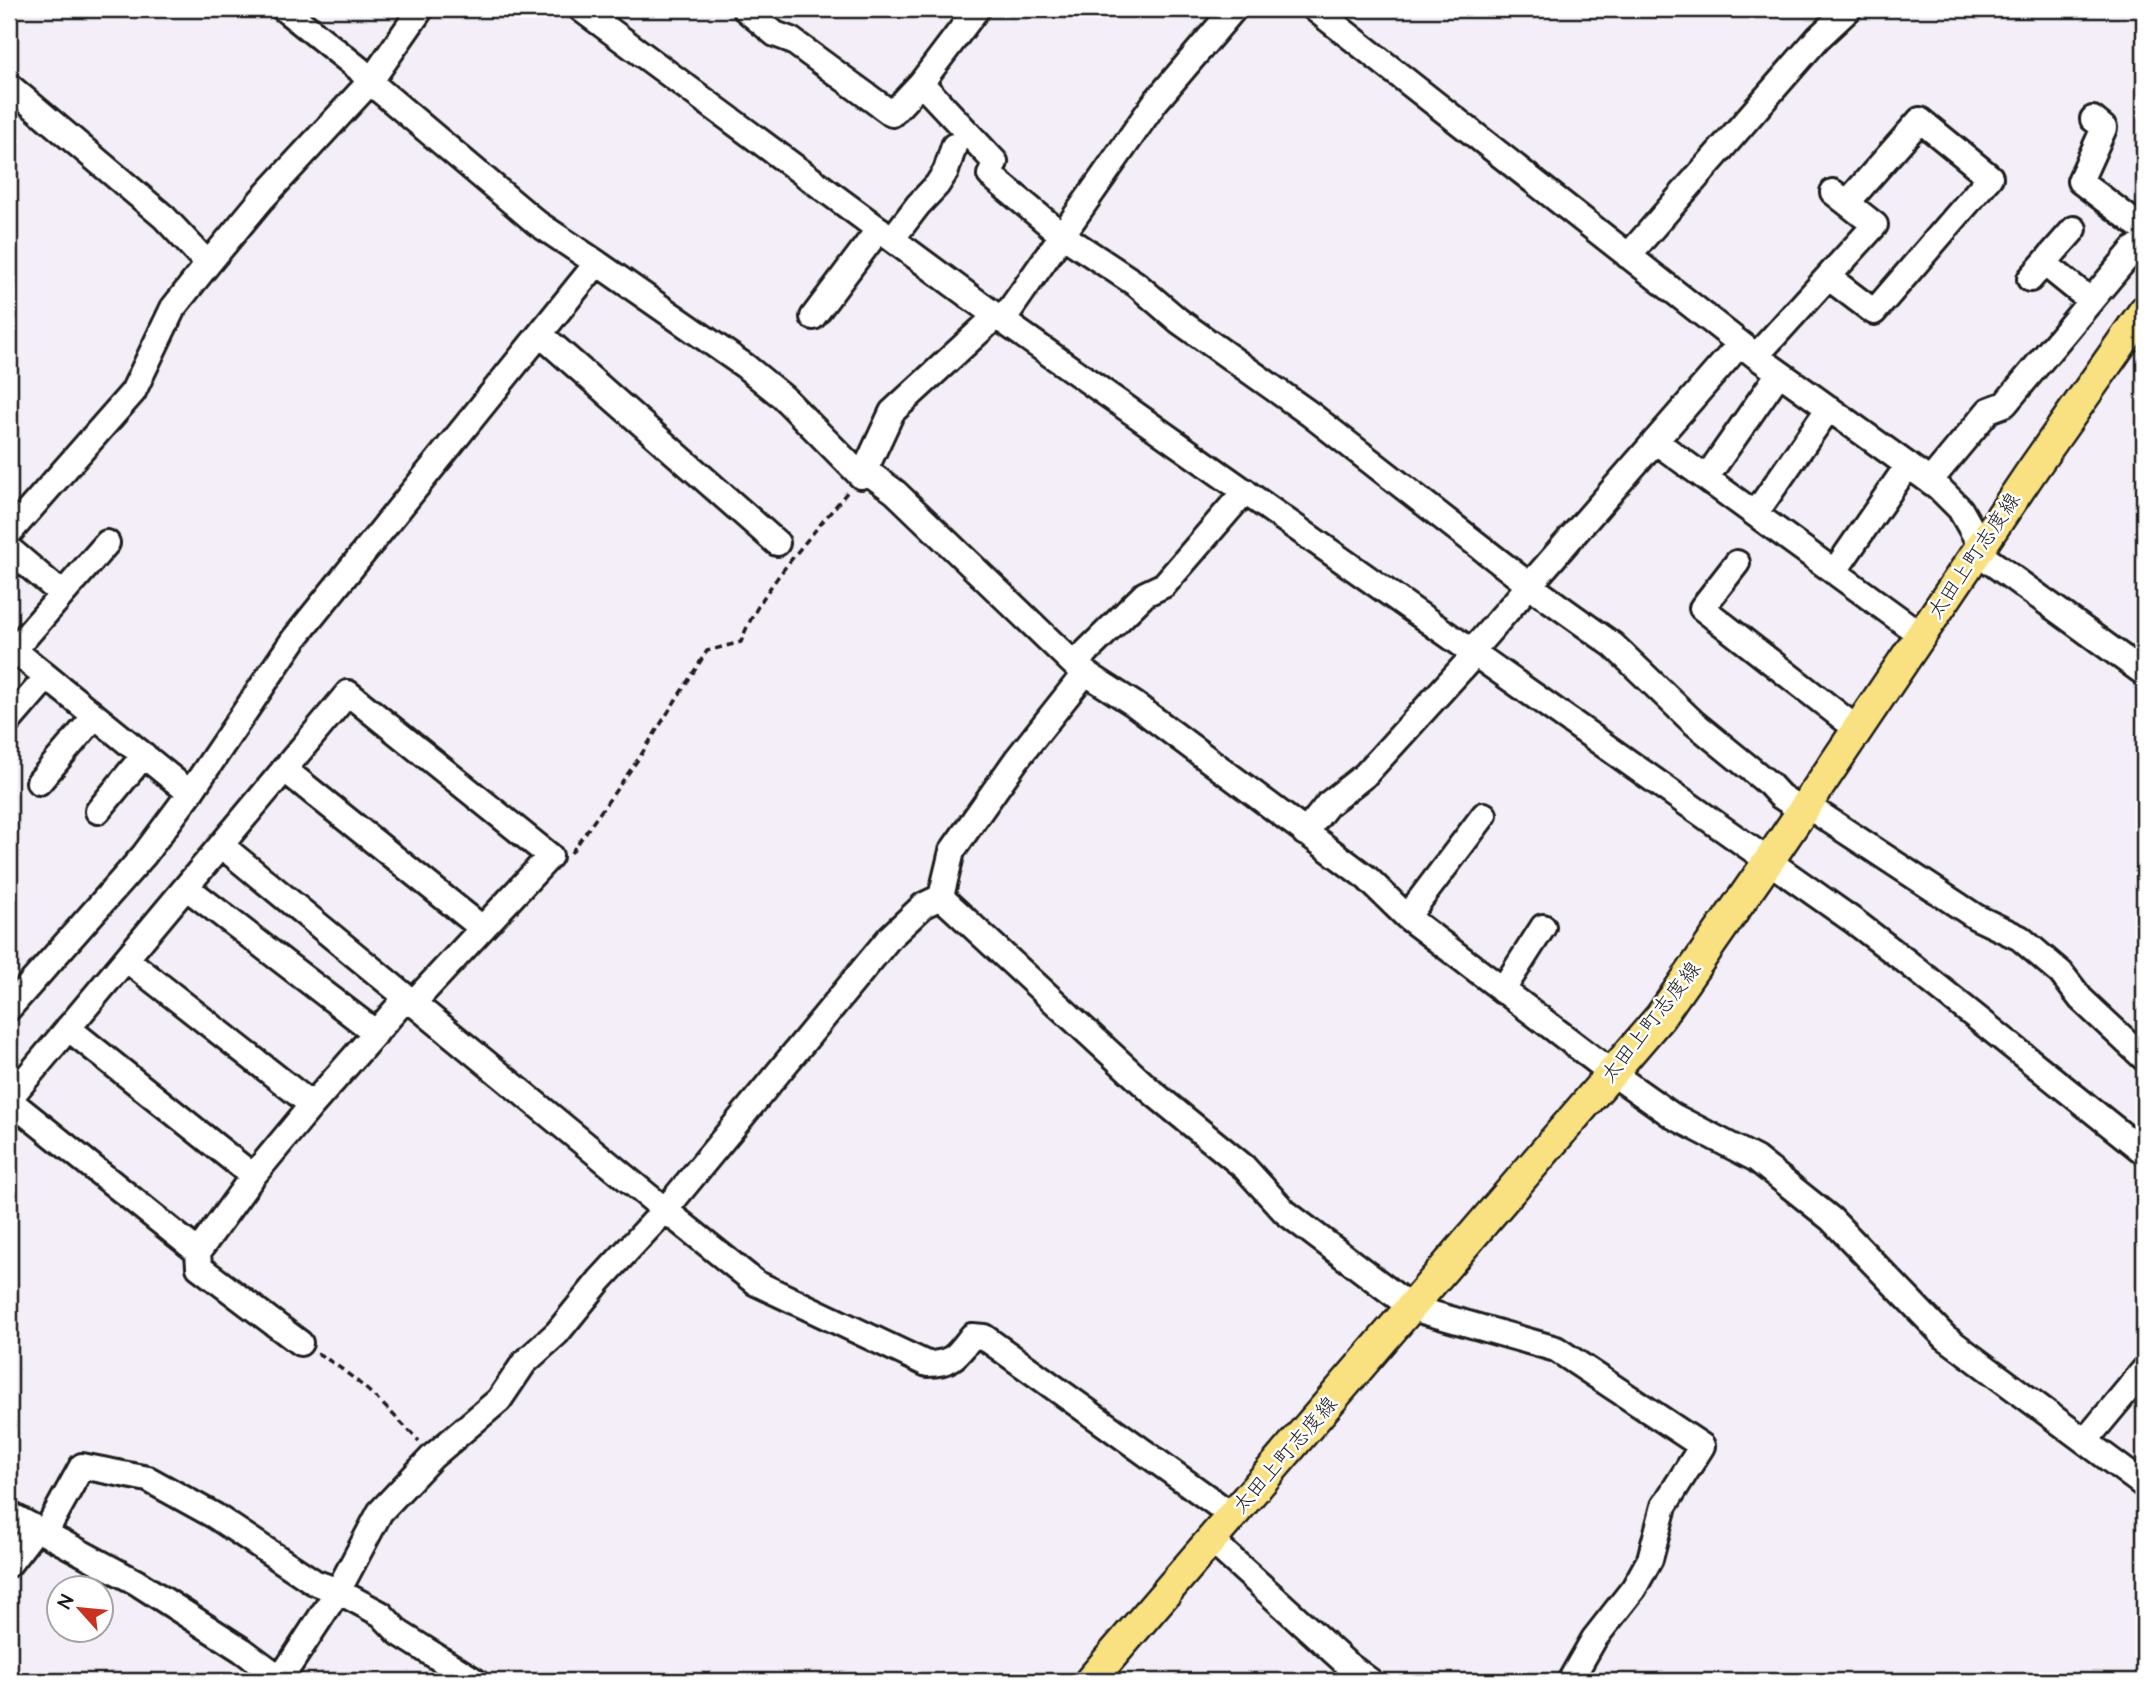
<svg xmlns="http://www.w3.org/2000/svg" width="2153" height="1690" font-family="'Architects Daughter','Klee One',sans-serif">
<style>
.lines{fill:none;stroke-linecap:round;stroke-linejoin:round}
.minor-casing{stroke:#1c1c1c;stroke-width:30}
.major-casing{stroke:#1c1c1c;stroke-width:35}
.path{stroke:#1c1c1c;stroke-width:3.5;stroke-dasharray:7 5;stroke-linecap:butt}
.minor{stroke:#fff;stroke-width:24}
.major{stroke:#f9e181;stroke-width:30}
.labels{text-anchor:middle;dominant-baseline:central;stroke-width:5;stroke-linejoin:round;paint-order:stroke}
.street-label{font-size:21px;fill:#1c1c1c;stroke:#fff}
</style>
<rect width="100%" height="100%" fill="#f3eef7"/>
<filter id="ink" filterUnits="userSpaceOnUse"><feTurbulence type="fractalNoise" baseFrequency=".0143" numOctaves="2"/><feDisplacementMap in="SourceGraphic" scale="14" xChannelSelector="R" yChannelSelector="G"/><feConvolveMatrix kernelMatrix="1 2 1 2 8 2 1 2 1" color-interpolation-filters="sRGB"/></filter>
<g filter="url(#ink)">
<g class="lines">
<defs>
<path id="minor" d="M581,9l415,307 859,606 52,40 237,190
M745,9l30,25 16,6 101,74 29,-31 56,-74
M1315,9l441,347 182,131 22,22 21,37
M921,83l74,79 -5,13 72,60 74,49 43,37 131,93 219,171 84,60 80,77 76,62 11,12 23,15
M9,86l155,131 44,47
M2093,119l11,9 -24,53 64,49
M892,239l26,-34 19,-20 9,-14 8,-25
M1628,256l190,-218 31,-29
M597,263l148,103 38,31 78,79
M2044,263l47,38
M1828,277l46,35 116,-135 -70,-57 -73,83
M2030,279l44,-50
M996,316l-104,96 -27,58 30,22 183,176 56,36 233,174 40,39 205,156 61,43 83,43 75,60 114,118 199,148
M813,317l66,-88
M1002,321l154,-220 78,-92
M540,334l237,209
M1756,356l119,-131 -42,-33
M1655,441l266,194
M1706,478l73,-105
M1930,481l59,-71 16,-6 129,-155 10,8
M1755,514l74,-106
M9,533l124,-141 40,-84 35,-44 53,-64 109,-118 -11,-13 -75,-60
M9,549l53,45
M1977,552l167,121
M1737,563l-35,45 155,121
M1834,572l74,-107
M9,646l181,147
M14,650l93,-107
M1472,651l268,-307
M1074,664l71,-70 19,-9 81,-94
M1085,673l-68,86 -65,92 -11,46 -17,8 -34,32 -225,273 91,73 171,81c26,0 30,-9 45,-28l12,1 249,179
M9,721l38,-44
M284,769l198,159
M39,782l56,-66
M1806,805l170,112 44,21 41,35 20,26 63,59
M98,811l46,-56
M1305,833l23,-29 37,-29 110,-121
M221,845l444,365 -65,70 -43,53 -33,30 -25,37 -66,56 -53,56 -42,79 -59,90
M186,887l190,146
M941,897l211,195 92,75 41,45 127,96 144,41 146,97 -38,60 -14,53 -16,29 -40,51 -24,42
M1407,917l77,-102
M126,959l186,146
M1502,991l41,-64
M9,1008l135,-153 46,-62 104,-154 303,-376 -60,-40 -167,-141 51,-73
M68,1028l185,148
M9,1099l339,-406 202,163 -136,146 -14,3 -88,100 -59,71 -55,76 -189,-152
M198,1252l1,15 101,76
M2085,1441l59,-71
M9,1514l127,68 106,68 42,31
M45,1533l37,-67 66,13 67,37 99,66 24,9 43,23 18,19 76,48
M1212,1541l135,123 23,17
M9,1564l27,-35"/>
<path id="major" d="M1090,1681l570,-664 108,-155 265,-393 111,-158"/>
</defs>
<use href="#minor" class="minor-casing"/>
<use href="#major" class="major-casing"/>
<path class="path" d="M571,853l68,-95 68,-107 34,-9c18,-52 73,-108 107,-151
M317,1353c40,23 70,55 102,88"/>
<use href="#minor" class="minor"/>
<use href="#major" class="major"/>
</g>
</g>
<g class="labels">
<g class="street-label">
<text transform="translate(1974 556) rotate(-56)">太田上町志度線</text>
<text transform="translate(1651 1022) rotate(-52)">太田上町志度線</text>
<text transform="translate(1285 1455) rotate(-49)">太田上町志度線</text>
</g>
</g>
<rect width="2153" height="1690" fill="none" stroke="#fff" stroke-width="35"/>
<rect x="18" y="18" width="2118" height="1655" fill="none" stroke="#1c1c1c" stroke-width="2.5" filter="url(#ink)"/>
<g transform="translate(80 1609) rotate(297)"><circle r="33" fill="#ffffff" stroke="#a4a4a4" stroke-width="2"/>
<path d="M0-5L12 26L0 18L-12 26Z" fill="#c8321e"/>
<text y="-10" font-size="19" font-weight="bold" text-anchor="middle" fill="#1c1c1c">N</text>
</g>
</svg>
